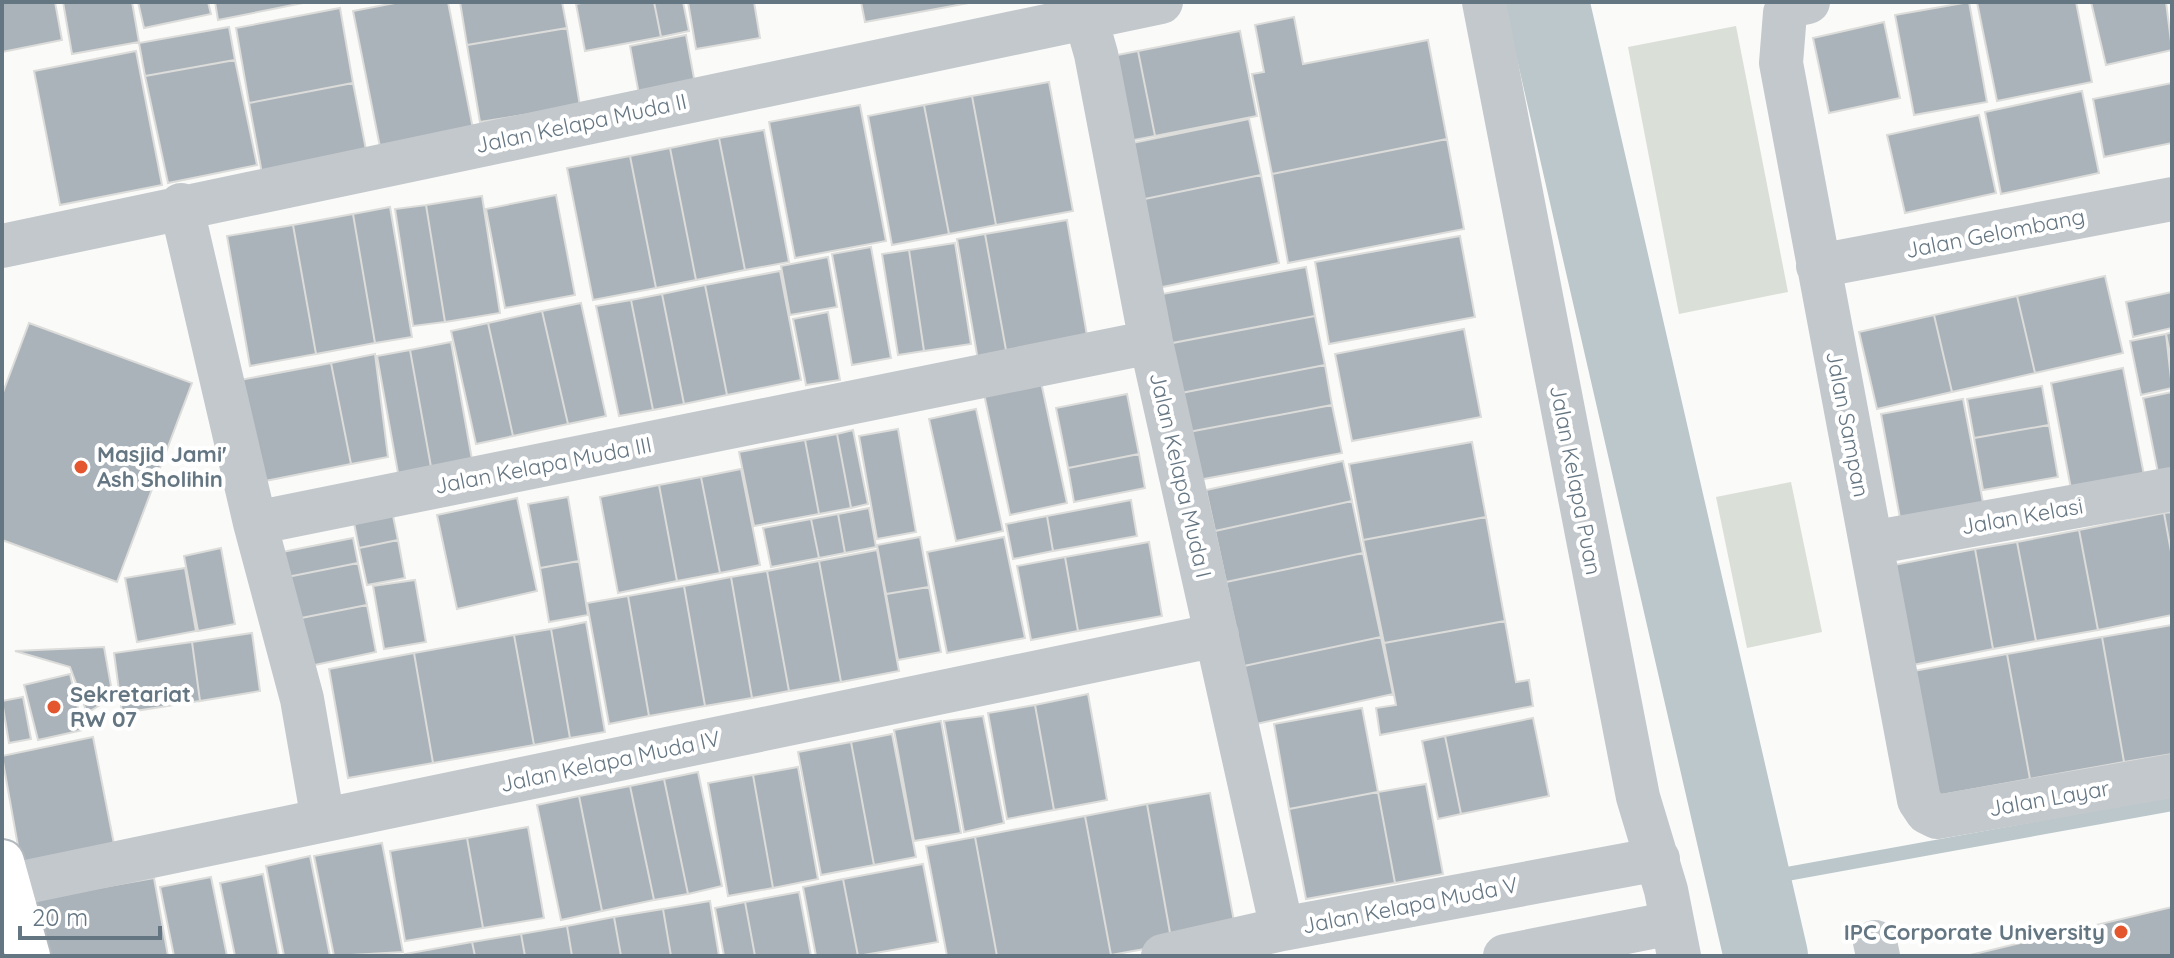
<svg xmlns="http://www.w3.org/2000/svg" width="2174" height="958" font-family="Quicksand,sans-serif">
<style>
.green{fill:#dadfd7}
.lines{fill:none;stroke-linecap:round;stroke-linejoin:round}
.stream{stroke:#bbc7cb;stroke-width:14}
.river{stroke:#bbc7cb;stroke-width:84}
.building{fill:#aab3b9;stroke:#dcdcda;stroke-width:2}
.secondary-casing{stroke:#b3babf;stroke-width:48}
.street{stroke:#c3c8cc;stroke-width:44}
.secondary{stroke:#fff;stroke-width:44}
.poi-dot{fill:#e4572e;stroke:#fff;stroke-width:3}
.labels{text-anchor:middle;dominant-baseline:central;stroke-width:8;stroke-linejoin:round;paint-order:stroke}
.street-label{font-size:22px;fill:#657683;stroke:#fff}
.poi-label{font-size:22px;font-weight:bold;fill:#657683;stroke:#fff;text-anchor:start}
</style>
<rect width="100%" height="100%" fill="#fafaf8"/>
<path class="green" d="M1736,26l52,266 -109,22 -51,-267z
M1791,482l31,150 -75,16 -31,-151z"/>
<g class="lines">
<path class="stream" d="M1749,881l423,-77"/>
<path class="river" d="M1547,2l219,954"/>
</g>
<path class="building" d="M2,2h53l7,38 -60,12z
M63,2h69l7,40 -67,12z
M138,2h70l3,12 -67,14z
M215,2h93l-90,18z
M400,2h48l26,132 -93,18 -28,-141z
M460,2h102l5,26 -100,17z
M586,2h68l7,35 -76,14 -9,-47z
M654,2h29l6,29 -28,6z
M688,2h66l6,36 -64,11z
M861,2h113l-109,20z
M1969,2l18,100 -73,13 -19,-100z
M1977,2h99l16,80 -95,19z
M2091,2h75l6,48 -66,15z
M340,8l13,75 -104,20 -13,-75z
M1294,17l9,47 125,-24 19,99 -175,35 -20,-100 12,-2 -9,-47z
M1884,22l16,76 -71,15 -16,-75z
M229,27l6,33 -90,16 -6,-33z
M567,28l13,78 -100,16 -13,-77z
M1240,31l17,85 -102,20 -17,-85z
M686,35l10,54 -56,11 -10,-54z
M136,51l26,134 -102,20 -26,-134z
M1138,51l17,85 -42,8 -16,-85z
M235,60l22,105 -89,18 -23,-107z
M1049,82l24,129 -77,14 -24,-129z
M353,83l15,77 -105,19 -14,-76z
M2172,83v60l-68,14 -11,-58z
M2082,91l17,82 -98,21 -16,-82z
M972,96l24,129 -47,9 -25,-129z
M860,105l26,136 -91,17 -26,-136z
M924,105l25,129 -57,11 -24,-129z
M1979,115l17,78 -91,20 -18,-78z
M1249,119l12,56 -131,27 -12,-56z
M764,130l25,132 -44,8 -26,-132z
M719,138l26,132 -49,10 -26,-132z
M1447,139l17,90 -176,34 -16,-89z
M670,148l26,132 -40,8 -26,-132z
M630,156l26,132 -63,12 -26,-132z
M1261,175l18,88 -131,27 -18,-88z
M556,195l19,100 -70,13 -19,-99z
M482,196l18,117 -55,9 -19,-117z
M426,205l19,117 -32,4 -18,-117z
M390,207l22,130 -37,6 -22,-129z
M353,214l22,129 -59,11 -23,-129z
M1067,220l22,127 -81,14 -23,-127z
M293,225l23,129 -66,12 -23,-130z
M985,234l23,127 -29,5 -22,-127z
M1460,236l15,81 -146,27 -14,-82z
M955,243l16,101 -47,7 -15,-101z
M871,247l20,111 -39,7 -20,-111z
M909,250l15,101 -26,4 -16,-101z
M828,257l9,50 -47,8 -9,-49z
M1306,267l9,49 -148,28 -10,-49z
M780,271l21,109 -74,15 -22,-110z
M2105,276l18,77 -88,20 -18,-77z
M705,285l22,110 -43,9 -22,-110z
M2172,292v36l-39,9 -7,-35z
M662,294l22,110 -31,6 -22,-110z
M2017,296l18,77 -83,19 -18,-77z
M631,300l22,110 -34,6 -23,-110z
M581,303l25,113 -38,8 -26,-113z
M542,311l26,113 -55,12 -25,-113z
M828,312l12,68 -34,5 -13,-66z
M1934,315l18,77 -75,17 -18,-77z
M1315,316l10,49 -149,29 -9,-50z
M29,323l163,60 -75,199 -115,-42v-145z
M488,323l25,113 -37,8 -25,-113z
M1464,329l17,88 -129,24 -17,-87z
M2172,332v32l-6,-30z
M2166,334l6,54 -31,7 -11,-54z
M451,342l23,129 -41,7 -23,-128z
M410,350l23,128 -33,6 -23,-128z
M375,354l13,103 -37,7 -20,-101z
M331,363l20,101 -91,18 -20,-102z
M1325,365l7,40 -149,28 -7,-39z
M2123,368l22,112 -73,14 -21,-111z
M1041,382l26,121 -57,12 -26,-121z
M2042,386l7,39 -75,13 -7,-39z
M2172,392v83l-13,3 -16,-80z
M1127,394l12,60 -71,14 -12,-60z
M1963,399l22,114 -83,16 -21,-115z
M1332,405l10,48 -149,28 -10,-48z
M976,409l27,122 -47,10 -27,-122z
M2049,425l9,52 -75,13 -9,-52z
M898,429l18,103 -39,7 -18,-103z
M853,430l15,74 -17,4 -14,-74z
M837,434l14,74 -32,6 -14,-74z
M805,440l14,74 -65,12 -15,-74z
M1472,442l14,75 -123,23 -14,-76z
M1139,454l6,34 -71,14 -6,-34z
M1343,461l9,40 -137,30 -9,-41z
M741,469l19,96 -40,8 -19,-96z
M701,477l19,96 -43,8 -18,-96z
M659,485l18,96 -59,12 -18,-96z
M568,497l11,64 -39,7 -12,-64z
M517,498l20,93 -80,18 -20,-94z
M1131,500l6,36 -84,15 -6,-35z
M1352,501l11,52 -137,29 -11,-51z
M869,508l7,39 -31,6 -7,-39z
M392,511l6,29 -39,8 -6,-30z
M2172,512v45l-8,-44z
M2164,513l8,44v58l-74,15 -19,-100z
M838,514l7,39 -26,5 -8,-39z
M1047,516l6,35 -40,8 -7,-35z
M1486,517l19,104 -121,22 -21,-103z
M811,519l8,39 -48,9 -8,-39z
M2079,530l19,100 -62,11 -19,-99z
M920,537l9,50 -43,7 -9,-49z
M1004,537l21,101 -78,15 -20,-101z
M353,538l5,25 -81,16 -5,-25z
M398,540l7,38 -38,7 -8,-37z
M1149,542l13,74 -84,15 -13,-74z
M2017,542l19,99 -43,8 -18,-100z
M221,548l14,76 -37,7 -14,-75z
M1975,549l18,100 -85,17 -19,-100z
M877,550l22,121 -58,11 -22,-121z
M1363,553l18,84 -137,29 -18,-84z
M1065,557l13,74 -47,9 -14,-74z
M579,561l9,54 -39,7 -9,-54z
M819,561l22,121 -52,9 -22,-120z
M358,563l9,42 -81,16 -9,-42z
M185,568l11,63 -59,11 -12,-64z
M767,571l22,120 -37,7 -21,-121z
M731,577l21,121 -47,8 -21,-120z
M415,580l11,62 -42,7 -11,-63z
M684,586l21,120 -56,10 -21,-120z
M929,587l12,65 -43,8 -12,-66z
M628,596l21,120 -40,8 -22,-121z
M367,605l9,47 -80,17 -10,-48z
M1505,621l11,61 13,-2 4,26 -153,29 -4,-27 20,-3 -12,-62z
M586,622l19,110 -35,6 -19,-109z
M2172,625v129l-48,8 -22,-125z
M551,629l19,109 -36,7 -20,-110z
M252,633l8,58 -60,10 -8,-59z
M514,635l20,110 -101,18 -19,-110z
M1381,637l12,57 -137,30 -12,-58z
M2102,637l22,125 -94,17 -23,-125z
M192,642l8,59 -78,12 -8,-60z
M104,647l9,50 -26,16 -17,-46 -55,-16z
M414,653l19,110 -85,15 -19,-109z
M2007,654l23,125 -100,18 -22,-125z
M70,674l13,56 -45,10 -14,-55z
M1088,694l19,106 -53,10 -19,-105z
M23,697l8,42 -22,4 -7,-42z
M1035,705l19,105 -47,9 -19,-106z
M1362,708l16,84 -89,17 -15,-85z
M983,716l21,107 -40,9 -20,-111z
M1533,718l16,78 -88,18 -16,-78z
M941,721l20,112 -47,8 -20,-111z
M892,734l24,123 -42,8 -23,-123z
M1445,736l16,78 -23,5 -16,-78z
M93,737l21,107 -93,19 -19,-107z
M851,742l23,123 -53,10 -23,-123z
M798,767l20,112 -45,9 -20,-113z
M698,772l24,114 -34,8 -24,-115z
M753,775l20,113 -45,8 -20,-113z
M664,779l24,115 -34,6 -24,-114z
M1426,784l17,90 -48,9 -17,-91z
M630,786l24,114 -52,11 -23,-115z
M1378,792l17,91 -89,16 -17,-90z
M1210,793l26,139 -64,12 -25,-140z
M579,796l23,115 -41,9 -24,-115z
M1147,804l25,140 -61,11 -26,-139z
M1085,816l26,139 -114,1 -22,-119z
M528,827l16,91 -61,10 -16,-90z
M975,837l22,119h-50l-21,-110z
M467,838l16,90 -78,13 -15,-90z
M382,843l21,109 -69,4 -20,-100z
M310,856l20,100h-46l-18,-90z
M923,864l15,78 -80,14 -15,-77z
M263,874l16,82h-44l-15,-73z
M211,877l16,79h-53l-14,-69z
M154,878l14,78h-122l-11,-57z
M843,879l15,77h-42l-13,-69z
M799,892l12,64h-56l-10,-54z
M710,901l9,55h-48l-8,-47z
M745,902l10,54h-31l-9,-48z
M2172,907v49h-206z
M663,909l8,47h-50l-7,-39z
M614,917l7,39h-49l-5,-30z
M567,926l5,30h-47l-4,-22z
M521,934l4,22h-50l-3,-14z
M472,942l3,14h-70v-2z"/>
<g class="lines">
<defs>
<path id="secondary" d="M2,862l26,94"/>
</defs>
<use href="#secondary" class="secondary-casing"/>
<path class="street" d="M1484,2l154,795 28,93 13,66
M1808,2l-14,3 -9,8 -4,50 138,737 8,12 10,5 235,-41
M1086,19l10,35 55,288 131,587
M181,205l74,318 896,-181
M2,246l1159,-244
M1818,266l354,-67
M255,523l47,176 21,121
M1871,543l301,-54
M2,887l1215,-252
M1875,942l3,14
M1163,956l119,-27 376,-70
M1505,956l167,-33"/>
<use href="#secondary" class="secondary"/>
</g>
<g class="poi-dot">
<circle cx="81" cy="467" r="8"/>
<circle cx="54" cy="707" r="8"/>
<circle cx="2121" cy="932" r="8"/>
</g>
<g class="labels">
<g class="street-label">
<text transform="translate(581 123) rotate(-12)">Jalan Kelapa Muda II</text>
<text transform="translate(1995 233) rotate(-11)">Jalan Gelombang</text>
<text transform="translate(1848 424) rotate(79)">Jalan Sampan</text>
<text transform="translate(543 465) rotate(-11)">Jalan Kelapa Muda III</text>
<text transform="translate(1181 475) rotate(77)">Jalan Kelapa Muda I</text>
<text transform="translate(1576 480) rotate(79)">Jalan Kelapa Puan</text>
<text transform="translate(2022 516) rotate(-10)">Jalan Kelasi</text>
<text transform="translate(610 761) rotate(-12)">Jalan Kelapa Muda IV</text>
<text transform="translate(2049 798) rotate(-10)">Jalan Layar</text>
<text transform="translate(1410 905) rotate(-11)">Jalan Kelapa Muda V</text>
</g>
<g class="poi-label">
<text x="97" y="454">Masjid Jami'<tspan x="97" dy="25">Ash Sholihin</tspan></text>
<text x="70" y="694">Sekretariat<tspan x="70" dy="25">RW 07</tspan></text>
<text x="2105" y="932" text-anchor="end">IPC Corporate University</text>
</g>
</g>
<rect width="2174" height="958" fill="none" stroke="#657683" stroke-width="8"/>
<path d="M20 926v12h140v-12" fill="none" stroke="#657683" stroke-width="4"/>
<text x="32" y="926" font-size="24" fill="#657683" stroke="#ffffff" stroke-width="6" paint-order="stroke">20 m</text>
</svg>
